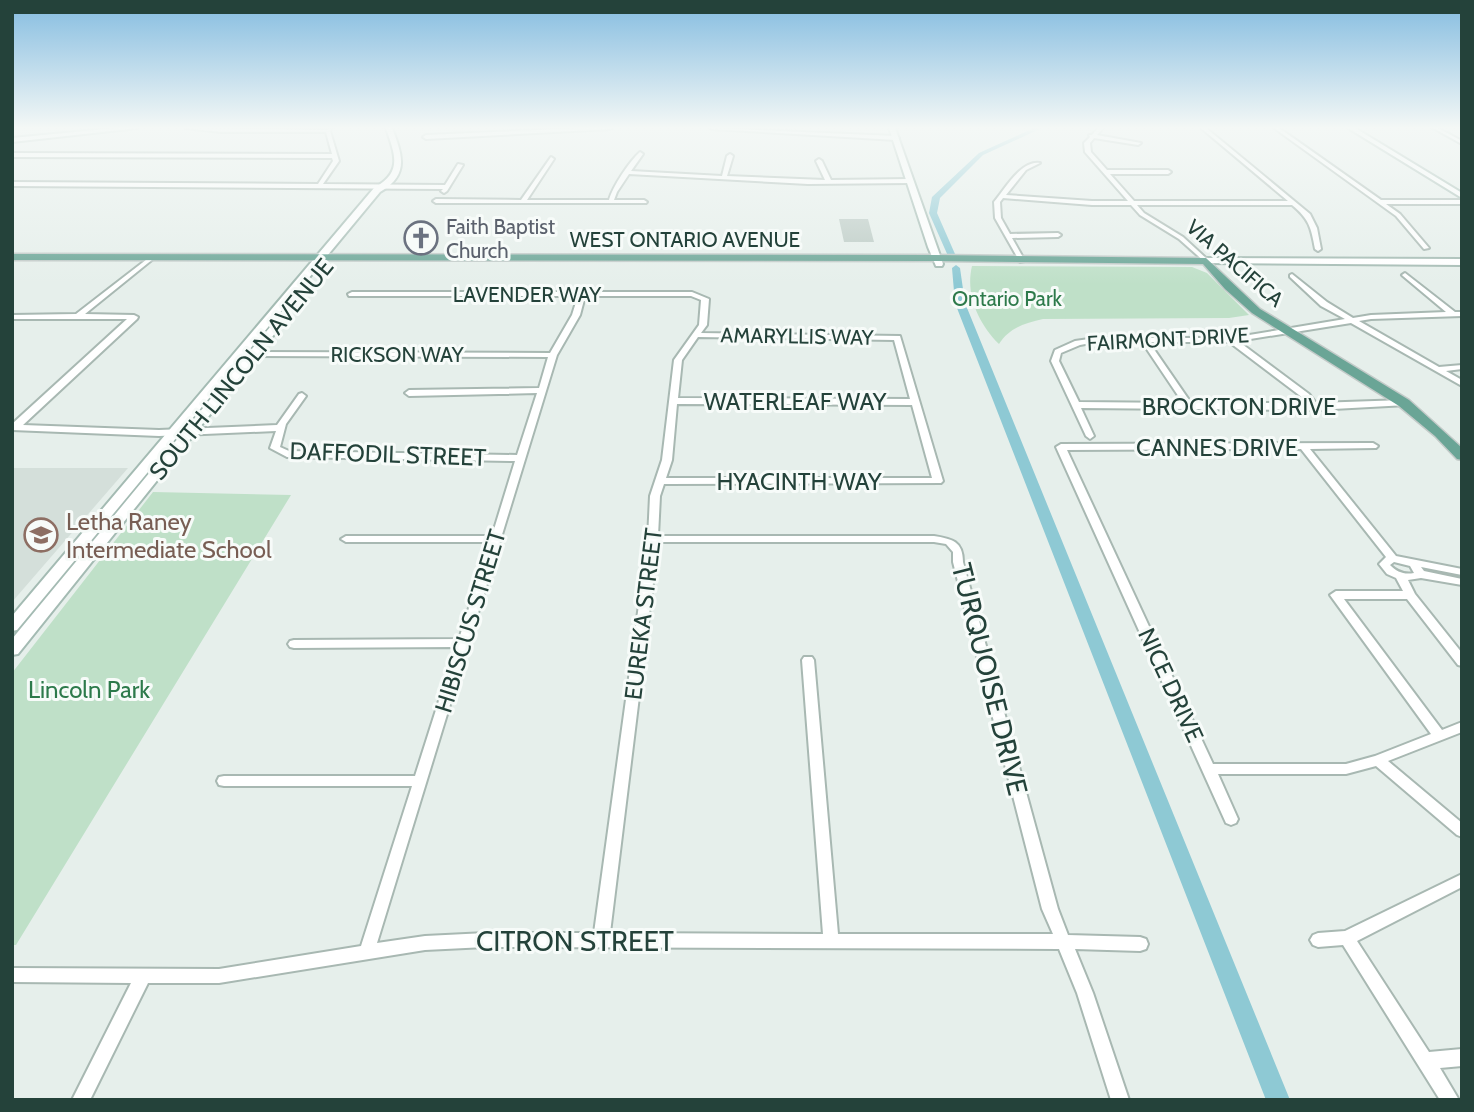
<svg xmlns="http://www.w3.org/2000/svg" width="1474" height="1112" font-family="Cabin,sans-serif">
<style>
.built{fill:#d4dfda}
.green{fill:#bfe0c8}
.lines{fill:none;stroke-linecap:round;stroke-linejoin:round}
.canal{fill:#8ec9d4;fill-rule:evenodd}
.building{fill:#bbcac4}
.street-casing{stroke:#a8b8b2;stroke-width:4}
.secondary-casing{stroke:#a4bbb3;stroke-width:4}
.primary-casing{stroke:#c2cac8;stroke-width:3}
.street{fill:#fff;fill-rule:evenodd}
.secondary{fill:#fff;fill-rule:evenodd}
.primary{fill:#6aa596;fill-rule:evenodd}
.labels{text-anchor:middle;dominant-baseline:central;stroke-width:6;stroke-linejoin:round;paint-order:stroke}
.far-worship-label{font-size:21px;fill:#5b616d;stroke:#f7fbf9;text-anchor:start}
.far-street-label{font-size:21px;fill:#24423a;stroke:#f7fbf9}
.far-park-label{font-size:21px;fill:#2d7a4b;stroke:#f7fbf9}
.street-label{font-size:24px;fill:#24423a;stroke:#f7fbf9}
.education-label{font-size:24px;fill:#785e54;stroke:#f7fbf9;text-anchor:start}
.park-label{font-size:24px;fill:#2d7a4b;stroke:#f7fbf9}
.near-street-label{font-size:28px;fill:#24423a;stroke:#f7fbf9}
</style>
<rect width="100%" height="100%" fill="#e6efeb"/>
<path class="built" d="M12,468h116l-116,134z"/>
<path class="green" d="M972,266l220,1 15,6 42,42 -20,3 -186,1c-18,4 -34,9 -44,25 -20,-20 -34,-49 -27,-78z
M153,492l138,3 -275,450h-4v-272z"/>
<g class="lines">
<path class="canal" d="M1034,128h8l-59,27 -43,43 -3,15 18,41 -7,2 -19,-43 3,-16 47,-44z
M956,265l4,3 5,35 325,797h-24l-311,-797 -3,-35z"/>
</g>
<path class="building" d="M839,219h29l6,23h-30z"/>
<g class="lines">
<defs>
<path id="street" d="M185,128l142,2 5,-2 -2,3 9,30 -16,23 122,1 13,-21 5,1 -16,26 -3,2 -3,-2 2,-2 -431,-3v-4l306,2 15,-23 -1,-3 -320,-1v-4l320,1 -6,-22h-105z
M582,128h30l-2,1 -184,10 -3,-2 3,-2z
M710,128l186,8 3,2 -3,2 -184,-11z
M1098,128h5l-6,7 44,8 -3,2 -44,-7 -4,5 1,9 16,18h61l3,2 -3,2h-58l24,27h154l-87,-73h5l104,86 7,14 4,21 -3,2 -3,-2c-4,-22 -6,-30 -23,-44h-155l7,8 39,24 25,23 1,1 -3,2 -27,-24 -39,-24 -9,-10h-39l-89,-7 -3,4 1,16 9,16 48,-1 3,2 -3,2 -46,1 13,23 -5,1 -25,-44 -1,-16c11,-13 27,-42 46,-39l-14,7 -20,25 86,6h36l-43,-49 -1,-9 6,-6 -1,-2h3z
M1274,128h5l102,72h81v4h-76l14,10 29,34 -5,1 -28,-33z
M1433,128h5l24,13v3z
M640,152l3,2 -12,17 91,5 5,-20 3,-2 3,2 -6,20 98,4 -9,-19 3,-2 3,2 9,19 78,-1 3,2 -3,2 -101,1 -179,-10 -12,18 -3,8h30l3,2 -1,1h-210l-3,-2 3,-2 85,1 30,-43 3,2 -27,41h82c4,-14 20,-38 31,-48z
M151,256l3,2 -1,1 -68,55 49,1 4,2 -1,2 -114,106 136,5 118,-5 22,-31 3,-1 4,3 -20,28 -6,23 9,4 228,4 20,-62 -128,3 -4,-3 4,-3 130,-2 9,-31 -304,-1 -4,-2 4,-2 306,1 22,-38 6,-19h-229l-1,-2 4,-2h340l17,7 -2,26 -6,8 199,3 43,145 -2,2 -277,1 -4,12 -2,40h276c18,3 29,5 29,26l95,347 10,26 72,2 6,2 2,5 -2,5 -6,2 -65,-2 18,44 36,107h-18l-34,-107 -18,-44 -573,-2 -61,3 -206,33h-71l-58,117h-18l59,-117 -119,-1v-14l207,1 142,-23 51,-160h-188l-5,-1 -2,-4 2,-4 5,-1h191l41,-129 -162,1 -4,-1 -2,-3 2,-3 4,-1 165,-1 31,-97h-144l-5,-3 5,-3h146l23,-75 -228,-4 -17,-9 6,-17 -117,5 -147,-6v-6l115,-105h-115v-4l64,-1zM585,296h106l10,4 -2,25 -25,35 -12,100 -12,36 -2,43 -54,394h-108l-61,3 -48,7 180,-588 23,-40zM698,337l196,3 16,59 -232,-1 4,-38zM677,404l235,1 20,73h-266l6,-18zM658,542h276l12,2 7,8v10l89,347 11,25h-215l-24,-274 -2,-3h-8l-2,3 21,274 -213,-1z
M1405,273l50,39h7v4l-91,3 -12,2 80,46 23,-2v4l-16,2 16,9v6l-111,-63 -113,18 71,53 7,9 88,-3 3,1v4l-92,5 -234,-2 13,28 -4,3 -4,-3 -35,-75 4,-11 20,-9 21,-3h135l114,-19 -24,-13 -31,-29v-2l2,-1 35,28 26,16 18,-3 75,-3 -43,-36 -1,-1zM1096,342h46l41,61 -104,-1 -20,-41 2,-8 19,-8zM1149,342h80l74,56 4,5h-116z
M1373,443l5,3 -2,2 -66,1 86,107 66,13v6l-41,-8 3,4 38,8v6l-41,-7 -13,2 7,14 47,59v13l-4,-1 -51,-66h-63l98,131 20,-8v10l-74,29 74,62v14l-5,-2 -81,-69 -30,8h-128l20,45 -2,4 -5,2 -5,-2 -170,-376 5,-3zM1301,449l85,108 -7,7 8,10 9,4 7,13h-67l-6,4 101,139 -56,22 -29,8h-133l-146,-314zM1394,562l16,4 4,7c-10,2 -17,-1 -24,-8z
M1462,874v13l-105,54 72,111 33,-3v17l-22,2 19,32h-19l-97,-155 -25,2 -5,-2 -3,-5 3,-5 5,-2 27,-2z"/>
<path id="secondary" d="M116,128h22l-126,14v-4z
M386,128h6c10,26 18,47 -12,64l-363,438 -5,1v-15l362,-428c30,-16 20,-35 12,-60z
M889,128h6l48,136 -1,2h-6l-8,-19z
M1348,128h7l107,65v5z
M1206,258l256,1v6l-259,-2v-4z
M280,315l8,2 -270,337 -6,1v-16z"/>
<path id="primary" d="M12,254l924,1 270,3 54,51 149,91 53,48v12l-5,-1 -22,-23 -36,-30 -147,-93 -27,-24 -22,-25 -267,-3 -924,-1z"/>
</defs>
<use href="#street" class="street-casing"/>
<use href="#secondary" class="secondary-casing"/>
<use href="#primary" class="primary-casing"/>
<use href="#street" class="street"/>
<use href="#secondary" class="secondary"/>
<use href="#primary" class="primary"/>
</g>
<linearGradient id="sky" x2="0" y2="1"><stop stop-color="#84bce0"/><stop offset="0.45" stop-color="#f4f8f6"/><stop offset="1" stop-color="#f4f8f6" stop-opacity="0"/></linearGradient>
<rect width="1474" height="284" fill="url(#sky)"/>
<defs>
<symbol id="church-ring" viewBox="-11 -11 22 22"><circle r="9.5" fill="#f7fbf9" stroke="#6b7280" stroke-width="1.5"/><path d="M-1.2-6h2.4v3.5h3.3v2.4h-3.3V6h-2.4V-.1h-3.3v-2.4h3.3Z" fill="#6b7280"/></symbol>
<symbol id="school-ring" viewBox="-11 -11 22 22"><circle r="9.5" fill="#f7fbf9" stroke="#8d6e63" stroke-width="1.5"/><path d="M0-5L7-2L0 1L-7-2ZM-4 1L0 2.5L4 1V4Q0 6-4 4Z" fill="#8d6e63"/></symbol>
</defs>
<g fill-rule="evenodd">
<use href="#church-ring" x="402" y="219" width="38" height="38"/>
<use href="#school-ring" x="22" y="516" width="38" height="38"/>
</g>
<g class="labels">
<g class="far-worship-label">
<text x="446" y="226">Faith Baptist<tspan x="446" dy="24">Church</tspan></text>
</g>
<g class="far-street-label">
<text x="685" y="239">WEST ONTARIO AVENUE</text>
<text transform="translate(1235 263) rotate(41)">VIA PACIFICA</text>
<text x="527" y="294">LAVENDER WAY</text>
<text transform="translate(797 336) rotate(1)">AMARYLLIS WAY</text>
<text transform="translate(1168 339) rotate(-3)">FAIRMONT DRIVE</text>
<text x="397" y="354">RICKSON WAY</text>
</g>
<g class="far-park-label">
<text x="1007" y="298">Ontario Park</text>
</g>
<g class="street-label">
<text transform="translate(241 369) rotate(-51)">SOUTH LINCOLN AVENUE</text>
<text x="795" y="401">WATERLEAF WAY</text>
<text x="1239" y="406">BROCKTON DRIVE</text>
<text x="1217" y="447">CANNES DRIVE</text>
<text transform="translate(388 454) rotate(2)">DAFFODIL STREET</text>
<text x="799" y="481">HYACINTH WAY</text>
<text transform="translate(643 614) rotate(-83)">EUREKA STREET</text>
<text transform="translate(470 621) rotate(-73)">HIBISCUS STREET</text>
<text transform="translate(1171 685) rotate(65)">NICE DRIVE</text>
</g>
<g class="education-label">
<text x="66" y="521">Letha Raney<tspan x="66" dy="28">Intermediate School</tspan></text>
</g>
<g class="park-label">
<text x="89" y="689">Lincoln Park</text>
</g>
<g class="near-street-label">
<text transform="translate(990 679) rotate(76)">TURQUOISE DRIVE</text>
<text x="575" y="941">CITRON STREET</text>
</g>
</g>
<rect width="1474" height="1112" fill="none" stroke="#24423a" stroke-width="28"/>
</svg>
